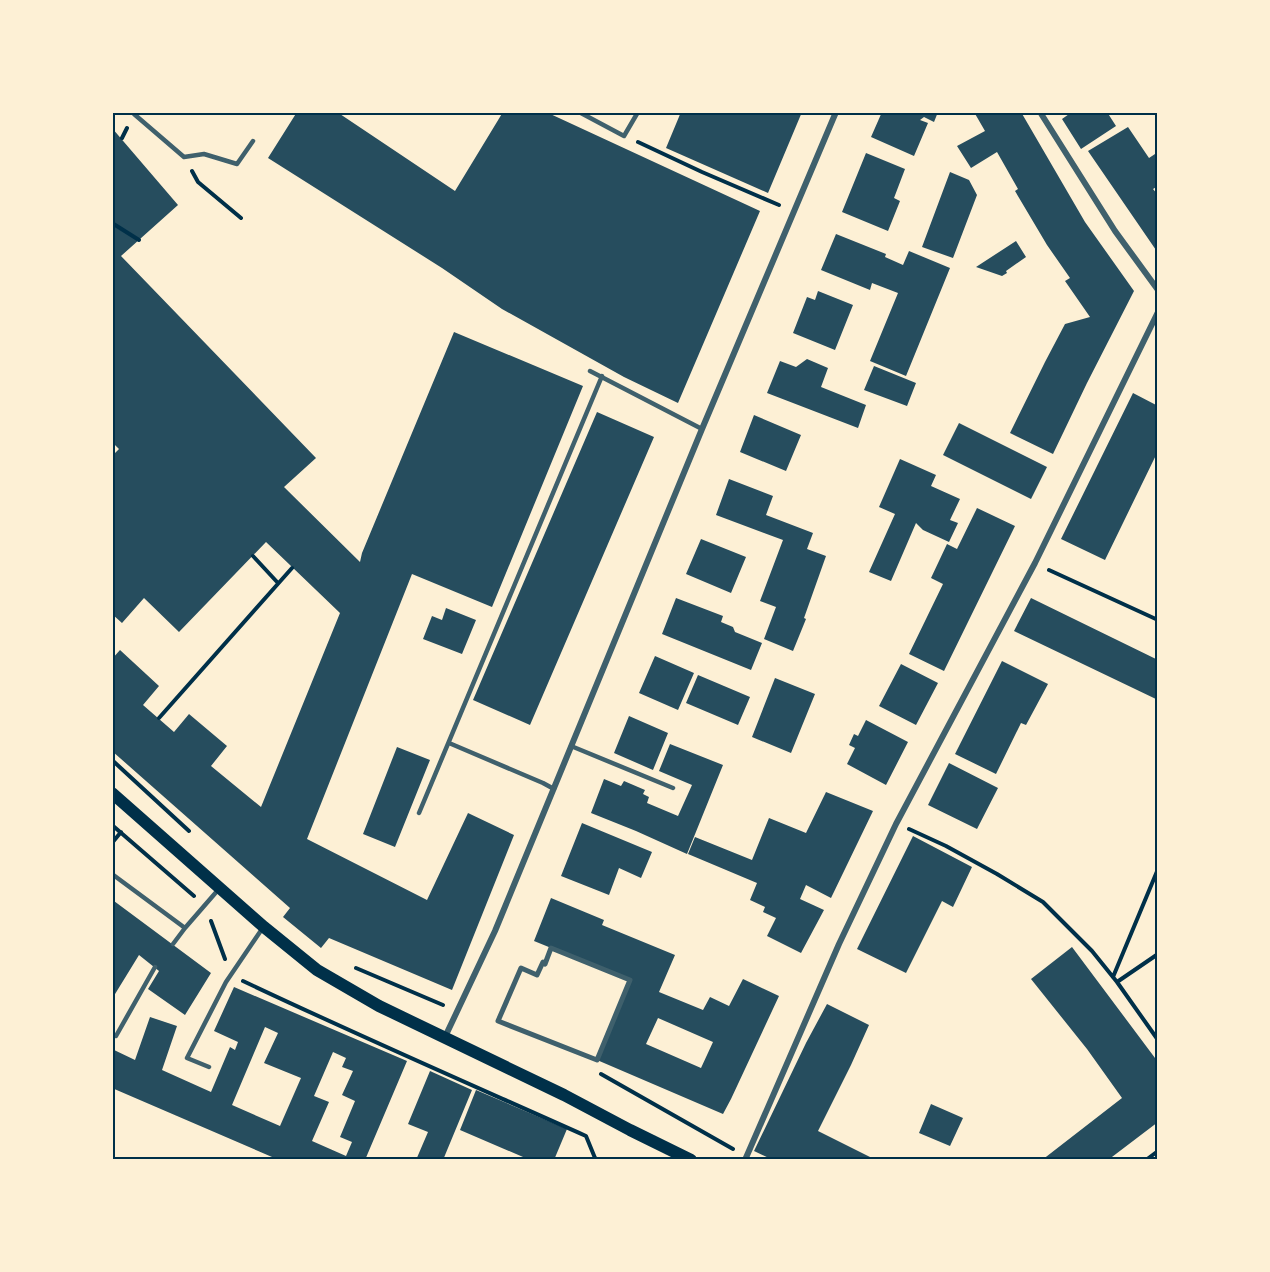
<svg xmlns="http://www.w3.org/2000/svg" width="1270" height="1272" font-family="'Space Grotesk',sans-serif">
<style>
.building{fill:#264d5e;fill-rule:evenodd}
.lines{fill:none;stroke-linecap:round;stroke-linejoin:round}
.path{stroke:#003049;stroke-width:4}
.service{stroke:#3f606c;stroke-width:4.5}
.pedestrian{stroke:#3f606c;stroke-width:5}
.minor{stroke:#3f606c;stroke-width:6}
.secondary{stroke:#003049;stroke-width:12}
.neatline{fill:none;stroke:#003049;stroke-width:2}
</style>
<rect width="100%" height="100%" fill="#fdf0d5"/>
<path class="building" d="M297,112h40l118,79 48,-79h43l214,99 -82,192 -54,-26 -122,-68 -60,-41 -174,-110z
M681,112h121l-34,81 -102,-45z
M882,112h56l-4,10 -10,-5 -4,3 8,3 -14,33 -43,-19z
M974,112h47l64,110 49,69 -47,92 -34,71 -43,-21 35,-71 20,-38 25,-7 -25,-36 5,-3 -23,-33 -32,-54 3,-2 -21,-37 -26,16 -14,-22 28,-15z
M1072,112h35l9,14 -35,23 -19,-30z
M1128,127l21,31 9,-6v34l-5,3 5,6v58l-70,-102z
M112,128l66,77 -57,51 195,202 -32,29 76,75 2,-9 92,-221 129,54 -91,221 -80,-33 -105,265 120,61 41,-87 46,22 -62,155 -123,-52 -8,10 -38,-31 7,-9 -178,-157v-92l8,-9 39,36 -16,19 31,27 15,-18 38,32 -16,20 50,41 79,-194 -74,-71 -87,90 -35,-34 -22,25 -10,-9v-158l7,-7 -7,-7z
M866,153l39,16 -11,29 6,3 -12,30 -46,-19z
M950,172l19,8 8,15 -24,63 -31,-11z
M836,234l50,20 -1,3 18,8 6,-14 41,17 -44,108 -36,-15 28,-68 -26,-10 -2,7 -49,-20z
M1016,241l10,16 -20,14 1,2 -5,3 -26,-9z
M818,291l35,14 -18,45 -42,-17 14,-36 8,3z
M807,359l21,9 -7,19 45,18 -8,23 -91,-35 13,-32 16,6z
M874,366l42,17 -9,23 -43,-16z
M1133,393l25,13v45l-53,109 -44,-21z
M597,412l57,25 -124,288 -57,-25z
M754,415l47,20 -15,36 -46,-19z
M959,423l88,44 -16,32 -88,-44z
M900,459l36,16 -5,11 29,13 -10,21 8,3 -9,19 -26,-12 -7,-7 -25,58 -22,-9 26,-58 -16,-7z
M729,479l44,17 -7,19 47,18 -6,16 19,7 -22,62 2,1 -13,32 -29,-12 12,-32 -16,-6 23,-61 -67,-25z
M977,508l38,18 -71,145 -35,-17 34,-70 -12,-6 16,-34 10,5z
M701,539l45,18 -15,36 -45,-19z
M676,598l47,18 -2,6 12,5 2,5 27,11 -11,27 -89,-36z
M1031,598l127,62v40l-144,-69z
M446,608l30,12 -14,34 -39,-15 9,-23 10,4z
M655,656l39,17 -16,37 -39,-17z
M1002,661l46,23 -22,41 -5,-2 -25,51 -41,-20z
M901,664l37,19 -22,42 -37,-19z
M698,675l52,22 -12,28 -52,-22z
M775,678l40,16 -24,59 -39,-16z
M629,716l39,17 -15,37 -39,-17z
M866,720l42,22 -22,43 -39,-21 8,-16 -6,-3 5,-11 4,2z
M670,744l53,21 -36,89 -51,-23 -45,-18 13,-34 17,7 3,-5 21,9 -2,4 6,3 -2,6 31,13 14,-31 -33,-14z
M397,747l33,13 -35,87 -32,-13z
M949,763l49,25 -21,41 -49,-24z
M826,792l47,19 -42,87 -25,-13 -6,14 24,11 -23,43 -34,-17 9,-18 -13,-6 2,-5 -15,-7 7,-17 -69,-29 7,-17 57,23 17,-42 37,15z
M582,823l70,29 -11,26 -22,-10 -10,27 -48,-19z
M913,836l59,31 -19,40 -11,-6 -36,72 -49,-24z
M551,898l53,22 -2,5 73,30 -16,37 44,18 7,-13 19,9 14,-27 36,17 -48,103 -8,15 -126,-54 33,-80 -96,-39zM658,1018l55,24 -12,26 -55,-24z
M114,901l97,72 -26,42 -37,-26 11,-18 -20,-16 -27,44v-96z
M1072,947l86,115v60l-50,38h-66l80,-62 -35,-49 -56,-70z
M234,987l173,74 -42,99h-86l-167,-72v-39l23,11 15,-43 27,9 -15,44 49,22 19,-45 5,3 3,-8 -24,-11zM265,1027l13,6 -14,30 37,15 -21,48 -48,-21zM333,1052l13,6 -4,9 11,4 -11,24 13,6 -15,36 12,5 -6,14 -34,-15 17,-39 -15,-6z
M827,1004l42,21 -18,40 -33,66 58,29h-103l-19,-9 52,-108z
M430,1071l42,19 -29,70h-27l12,-28 -20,-8z
M476,1090l91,39 -13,31h-24l-70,-30z
M931,1104l32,14 -13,28 -31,-13z"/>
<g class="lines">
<path class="path" d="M122,138l5,-10
M638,142l64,30 77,33
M192,171l6,11 43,36
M112,223l27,17
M253,556l25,27
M1049,570l109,50
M159,718l133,-150
M112,760l77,71
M112,825l82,71
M909,829l37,17 51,28 46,28 49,49 25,31 41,58
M112,843l9,-11
M211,921l14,38
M356,968l87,37
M1113,977l45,-108
M243,981c114,54 229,104 343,155l9,22 3,2
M1117,982l41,-28
M601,1074l132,75
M1146,1160l12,-9"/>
<path class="service" d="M135,112l-1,2 50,43 20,-3 33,10 16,-23
M579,112l45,24 14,-24
M590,371l112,58
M449,743l94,40 11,6
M571,746l102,42
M419,813l183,-437
M112,874l73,54 33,-38
M173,944l12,-16
M116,1036l39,-69
M209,1067l-22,-9 39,-76 36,-53"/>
<path class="pedestrian" d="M551,948l79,32 -33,80 -99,-39 23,-53 16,7 6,-13 2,2z"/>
<path class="minor" d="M1040,112l75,119 43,59
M445,1037l50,-106 207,-502 134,-317
M745,1160l94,-216 57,-120 139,-261 123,-251"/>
<path class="secondary" d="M112,793l152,134 53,43 62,36 185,89 66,35 61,30"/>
</g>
<rect width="1270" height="1272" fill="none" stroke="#fdf0d5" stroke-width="228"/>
<rect x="114" y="114" width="1042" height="1044" class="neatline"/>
</svg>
